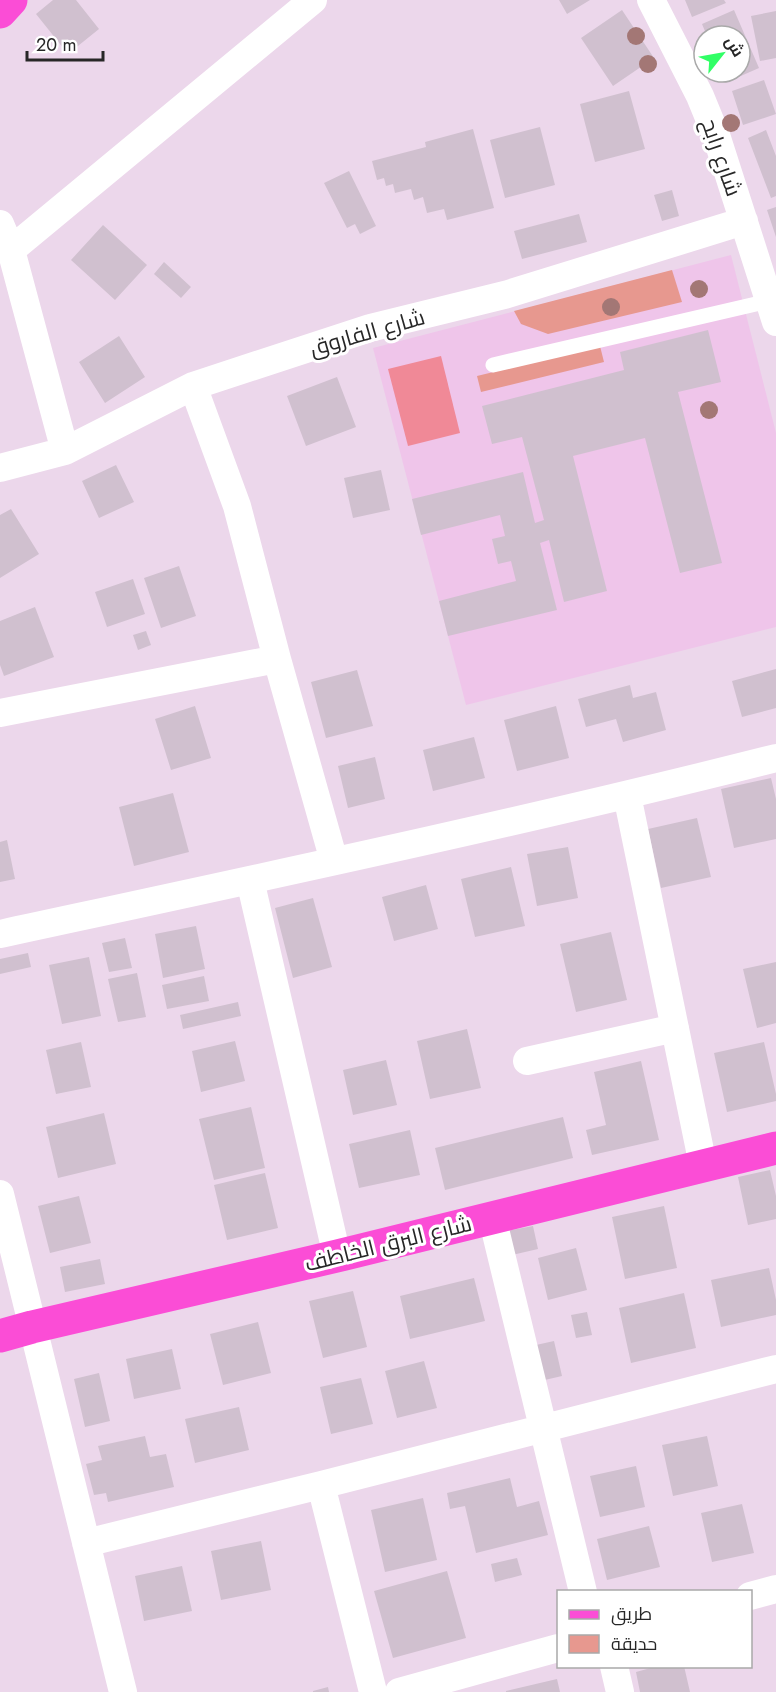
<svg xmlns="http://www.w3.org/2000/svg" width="776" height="1692" font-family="Jost,Cairo,sans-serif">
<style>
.education{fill:#efc5ea}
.green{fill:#e7988f}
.pitch{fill:#f08997}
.building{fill:#d0c0cf}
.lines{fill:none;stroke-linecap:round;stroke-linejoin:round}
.service{stroke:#fff;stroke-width:15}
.minor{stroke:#fff;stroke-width:28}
.primary{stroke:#fb4dd6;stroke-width:33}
.tree{fill:#a37775}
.labels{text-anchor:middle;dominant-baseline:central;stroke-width:6;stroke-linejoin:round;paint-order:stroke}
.street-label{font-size:22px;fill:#272727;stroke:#fff}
</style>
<rect width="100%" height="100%" fill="#ecd7eb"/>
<path class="education" d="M731,255l45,178v194l-310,78 -93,-357z"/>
<path class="green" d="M672,270l10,32 -134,32 -27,-10 -7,-13z
M600,346l4,16 -123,30 -4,-16z"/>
<path class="pitch" d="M441,356l19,77 -52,13 -20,-77z"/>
<path class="building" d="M53,0h23l23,29 -31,25 -32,-40z
M559,0h31l-23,14z
M685,0h39l2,3 -34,14z
M622,10l32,48 -41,28 -32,-48z
M734,10l25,58 -32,14 -4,-10h17v-36h-33l-5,-12z
M776,11v47l-16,3 -9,-45z
M764,80l12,34 -33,11 -11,-34z
M629,91l16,58 -50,13 -15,-58z
M540,127l15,58 -50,13 -15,-58z
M473,129l21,79 -47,12 -3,-11 -17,4 -4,-16 -9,3 -3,-11 -16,4 -2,-9 -7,2 -2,-8 -7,2 -5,-19 54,-14 -1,-5z
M766,130l10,26v40l-5,2 -23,-60z
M349,171l27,55 -16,8 -5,-10 -8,4 -23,-45z
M672,190l7,26 -17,5 -8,-26z
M776,207v30l-9,-27z
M579,214l8,28 -65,17 -8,-28z
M103,225l44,40 -32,35 -44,-40z
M164,262l27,25 -10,11 -27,-24z
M708,330l13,52 -43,10 44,171 -42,10 -35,-135 -72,18 34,135 -43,11 -15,-62 -9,3 17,67 -109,26 -9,-35 77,-20 -5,-20 -13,3 -6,-25 13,-3 -5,-21 -79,20 -9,-36 111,-27 12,51 9,-3 -22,-83 -30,7 -10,-38 142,-36 -4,-18z
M119,336l26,41 -40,26 -26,-41z
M337,377l19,50 -50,19 -19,-50z
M116,465l18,37 -35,16 -17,-37z
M381,470l9,40 -37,8 -9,-40z
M11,509l28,45 -39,24v-63z
M179,566l17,50 -35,12 -17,-50z
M133,579l12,35 -38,13 -12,-35z
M35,607l19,50 -50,19 -4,-11v-44z
M146,631l5,14 -13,5 -5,-15z
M776,669v39l-34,9 -10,-36z
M357,670l16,56 -47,12 -15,-56z
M630,685l3,13 23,-6 10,38 -43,12 -7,-23 -30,8 -8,-28z
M195,706l16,52 -40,12 -16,-51z
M556,706l13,52 -52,13 -13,-51z
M474,737l11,41 -52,13 -10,-41z
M375,757l10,42 -37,9 -10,-42z
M771,778l5,21v40l-42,9 -13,-59z
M173,793l16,59 -55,14 -15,-59z
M697,818l14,59 -50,11 -13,-59z
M7,840l8,39 -15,3v-40z
M568,847l10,51 -41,8 -10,-52z
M511,867l14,59 -50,11 -14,-58z
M426,885l12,44 -44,12 -12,-44z
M313,898l19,69 -39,11 -18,-70z
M196,926l9,43 -42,9 -8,-44z
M611,932l16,68 -51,12 -16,-68z
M125,938l7,30 -23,4 -7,-29z
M28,953l3,14 -31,7v-15z
M89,957l12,59 -39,8 -13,-59z
M776,962v61l-19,5 -14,-59z
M137,973l9,44 -28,5 -10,-43z
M204,976l5,25 -42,8 -5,-24z
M238,1002l3,14 -58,13 -3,-14z
M467,1029l14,59 -51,11 -13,-58z
M235,1041l10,40 -44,11 -9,-41z
M81,1042l10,45 -35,7 -10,-44z
M764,1042l12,52v7l-49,11 -13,-59z
M386,1060l11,45 -44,10 -10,-45z
M641,1061l18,79 -67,15 -6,-25 20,-5 -12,-53z
M251,1107l14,61 -51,12 -15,-61z
M104,1113l12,51 -58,14 -12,-51z
M563,1117l10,41 -128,32 -10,-42z
M410,1130l10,45 -61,13 -10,-44z
M770,1170l6,26v23l-28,6 -10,-48z
M265,1173l13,55 -51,12 -13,-55z
M79,1196l12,47 -41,10 -12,-47z
M664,1206l13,62 -52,11 -13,-62z
M533,1226l5,23 -26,6 -5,-24z
M576,1248l11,42 -39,10 -10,-42z
M100,1259l5,25 -40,8 -5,-25z
M769,1268l7,32v15l-55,12 -10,-47z
M474,1278l11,43 -75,18 -10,-43z
M353,1291l14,56 -44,11 -14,-57z
M684,1293l12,55 -65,15 -12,-55z
M587,1312l5,23 -16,3 -5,-23z
M258,1322l13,51 -48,12 -13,-51z
M554,1341l8,35 -26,6 -9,-35z
M172,1349l9,40 -47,10 -8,-40z
M424,1361l13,47 -40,10 -12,-47z
M99,1373l11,48 -25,6 -11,-48z
M361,1378l12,46 -42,10 -11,-47z
M239,1407l10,43 -54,13 -10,-44z
M145,1436l5,21 16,-3 8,33 -66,15 -2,-9 -12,2 -8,-31 16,-4 -4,-14z
M707,1436l11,50 -45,10 -11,-51z
M636,1466l9,41 -45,10 -10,-41z
M510,1478l7,29 22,-6 9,34 -72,18 -11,-47 -15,3 -3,-16z
M423,1498l14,62 -52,12 -14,-62z
M742,1504l12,49 -42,9 -11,-49z
M649,1526l11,41 -53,13 -10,-41z
M261,1541l10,49 -50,10 -10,-49z
M517,1558l5,17 -27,7 -4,-18z
M182,1566l10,45 -48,10 -9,-45z
M447,1571l19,67 -73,20 -19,-67z
M658,1666h26l6,26h-50l-4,-20z
M557,1679l3,13h-54v-1z
M328,1687l1,5h-16v-1z"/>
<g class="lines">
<path class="service" d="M493,365l276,-64"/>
<path class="minor" d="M651,0l49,96 16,39 60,187
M0,224l11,26 54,201
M11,250l302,-250
M193,386l44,120 40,153 57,202
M0,468l65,-17 128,-65 177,-58 138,-34 236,-73
M0,713l277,-54
M627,795l76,370
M250,880l87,376
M0,934c259,-56 519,-111 776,-176
M527,1061l148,-33
M0,1194l123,498
M492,1217l91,375
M321,1485l52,207
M86,1543l235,-58 455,-116
M750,1596l26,-7
M614,1666l6,26
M399,1692l159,-44"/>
<path class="primary" d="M0,12l11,-12
M0,1336l32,-9 305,-71 439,-108"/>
</g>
<g class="tree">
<circle cx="636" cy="36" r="9"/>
<circle cx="648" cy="64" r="9"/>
<circle cx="731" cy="123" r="9"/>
<circle cx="699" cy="289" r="9"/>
<circle cx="611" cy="307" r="9"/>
<circle cx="709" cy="410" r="9"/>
</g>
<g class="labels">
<g class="street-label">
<text transform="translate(722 157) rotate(71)">شارع رابح</text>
<text transform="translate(367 332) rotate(-16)">شارع الفاروق</text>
<text transform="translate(388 1243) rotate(-14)">شارع البرق الخاطف</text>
</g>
</g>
<rect x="557" y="1590" width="195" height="78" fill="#ffffff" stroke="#a9a9a9" stroke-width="1.5"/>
<rect x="569" y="1610" width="30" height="9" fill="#fb4dd6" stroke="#a9a9a9" stroke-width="1.5"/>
<text x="611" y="1620" font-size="18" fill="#272727">طريق</text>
<rect x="569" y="1635" width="30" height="18" fill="#e7988f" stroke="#a9a9a9" stroke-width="1.5"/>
<text x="611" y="1650" font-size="18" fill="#272727">حديقة</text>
<g transform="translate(722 54) rotate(59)"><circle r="28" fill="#ffffff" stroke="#a9a9a9" stroke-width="1.5"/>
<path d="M0-4.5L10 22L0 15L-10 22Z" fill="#31ff66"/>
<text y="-9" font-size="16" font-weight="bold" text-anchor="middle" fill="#272727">ش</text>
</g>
<path d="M27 51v9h76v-9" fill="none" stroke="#272727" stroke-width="3"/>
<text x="36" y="51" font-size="18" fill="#272727" stroke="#ffffff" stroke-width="4.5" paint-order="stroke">20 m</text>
</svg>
